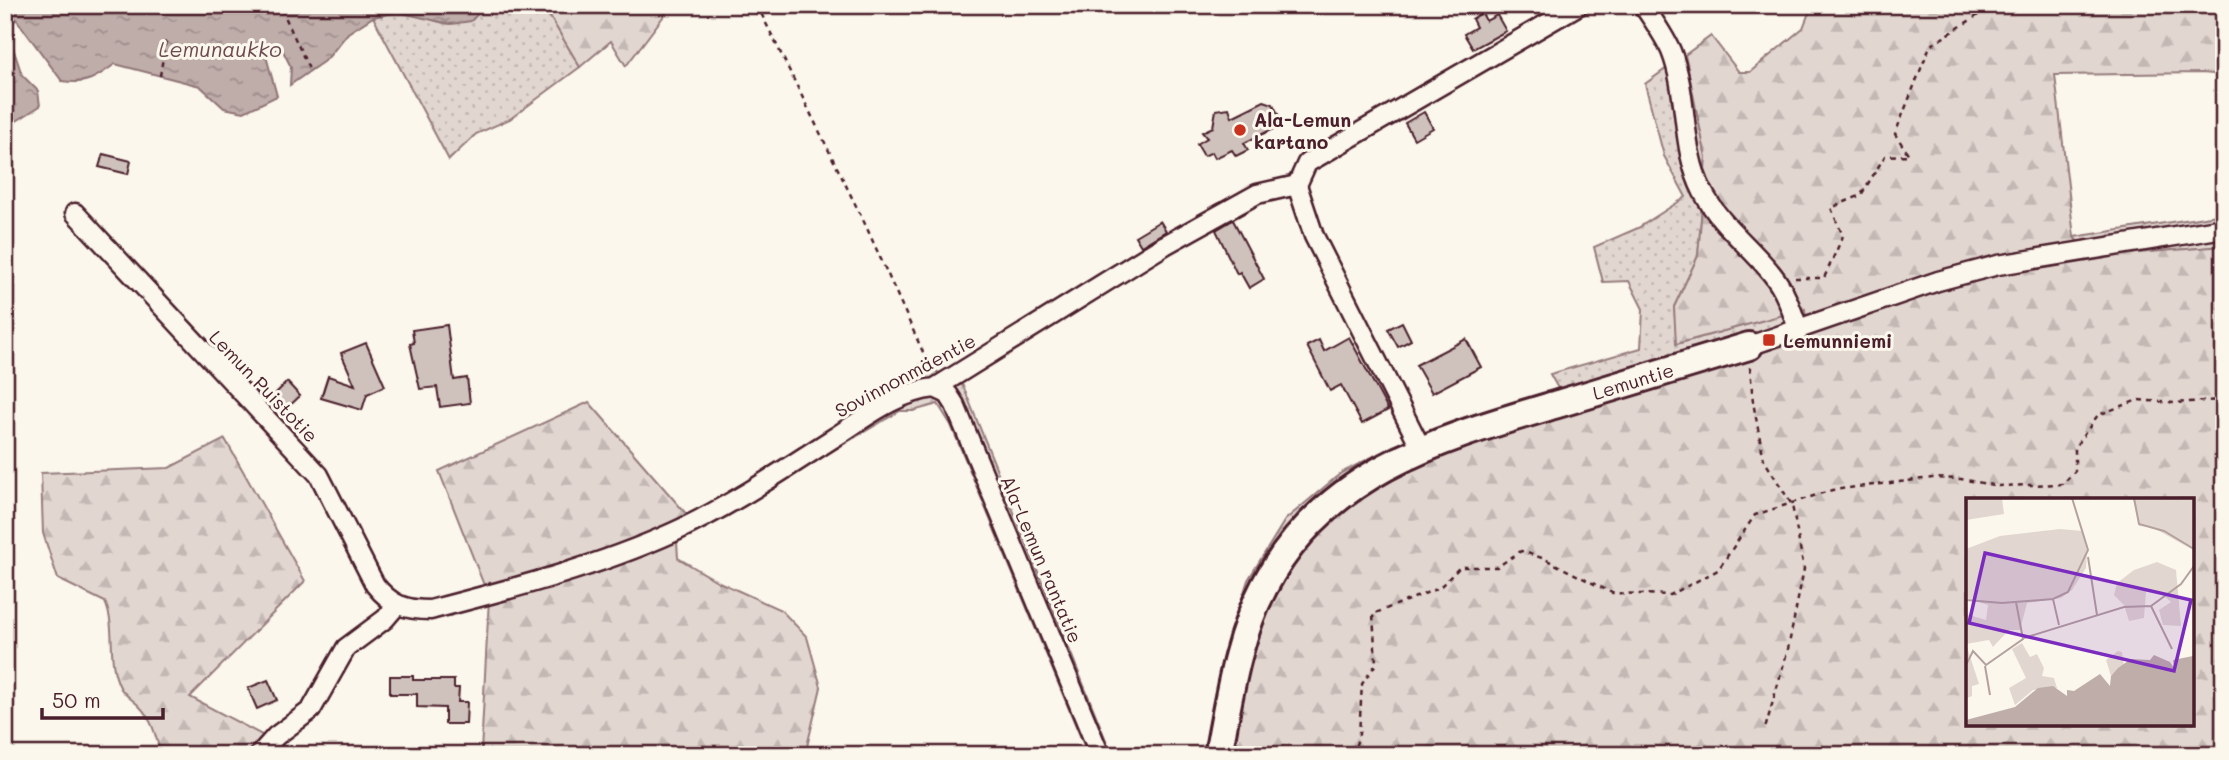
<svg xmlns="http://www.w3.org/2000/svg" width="2229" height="760" font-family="Mali,sans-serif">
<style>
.grass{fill:url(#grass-dots);stroke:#967b7e;stroke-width:2}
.forest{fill:url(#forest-firs);stroke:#967b7e;stroke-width:2;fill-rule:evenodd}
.water{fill:url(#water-ripples);stroke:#907477;stroke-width:2}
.building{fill:#cfc2bc;stroke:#4a1f2b;stroke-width:2}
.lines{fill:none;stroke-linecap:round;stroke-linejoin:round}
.street-casing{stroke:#4a1f2b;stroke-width:23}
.secondary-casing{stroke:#4a1f2b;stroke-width:32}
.path{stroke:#4a1f2b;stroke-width:2.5;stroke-dasharray:5 5;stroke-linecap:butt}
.street{stroke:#fbf7ec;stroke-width:18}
.secondary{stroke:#fbf7ec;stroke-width:26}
.poi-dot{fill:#c8321e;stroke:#fbf7ec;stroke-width:2.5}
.labels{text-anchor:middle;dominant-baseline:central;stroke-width:6;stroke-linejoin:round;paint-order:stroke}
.poi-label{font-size:19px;font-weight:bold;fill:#4a1f2b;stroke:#fbf7ec;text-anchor:start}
.street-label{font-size:19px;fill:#4a1f2b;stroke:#fbf7ec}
.water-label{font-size:21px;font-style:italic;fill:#6d4a51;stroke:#fbf7ec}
.inset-river{fill:none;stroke:#bfadaa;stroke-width:3.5}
.inset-road{fill:none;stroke:#b4a19f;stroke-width:2}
.view{fill:#7b2cbf;fill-opacity:0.15;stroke:#7b2cbf;stroke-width:3.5}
.inset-edge{fill:none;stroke:#4a1f2b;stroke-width:3.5}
</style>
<defs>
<pattern id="grass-dots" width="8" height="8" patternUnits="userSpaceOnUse" patternTransform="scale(1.75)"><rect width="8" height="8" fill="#e2d7d0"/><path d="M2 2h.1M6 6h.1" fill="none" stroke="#c3b8b3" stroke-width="1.8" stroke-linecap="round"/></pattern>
<pattern id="forest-firs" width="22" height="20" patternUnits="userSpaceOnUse" patternTransform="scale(1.75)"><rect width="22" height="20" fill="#e2d7d0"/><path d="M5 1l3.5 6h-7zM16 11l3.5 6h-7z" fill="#c3b8b3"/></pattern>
<pattern id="water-ripples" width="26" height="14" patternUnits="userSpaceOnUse" patternTransform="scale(1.75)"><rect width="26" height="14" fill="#bfadaa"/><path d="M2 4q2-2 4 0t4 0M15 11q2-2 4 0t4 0" fill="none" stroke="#9d8c8b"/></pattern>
</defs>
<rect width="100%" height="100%" fill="#fbf7ec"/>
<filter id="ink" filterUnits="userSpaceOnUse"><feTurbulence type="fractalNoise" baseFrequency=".0143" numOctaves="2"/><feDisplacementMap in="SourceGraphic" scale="14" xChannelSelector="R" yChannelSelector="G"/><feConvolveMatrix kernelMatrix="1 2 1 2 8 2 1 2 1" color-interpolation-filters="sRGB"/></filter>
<g filter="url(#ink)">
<path class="grass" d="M486,5h57l37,62 -70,52 -34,15 -27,26 -76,-143c9,-2 19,-6 27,-5 40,5 52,27 86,-7z
M1685,55l21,102 -8,99 -24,51 3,37 129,-36 2,29 -129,43 -119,12 -10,-18 91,-26 2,-39 -14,-28 -26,1 -9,-35 44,-19 48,-31 -22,-41 -19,-72z
M2224,214v32l-135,11 -15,-20z
M921,363l42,23 149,369h-24l-137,-330 -13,-21 -25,7h-13l-223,131 11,-26 220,-131z"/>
<path class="forest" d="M543,5h129l-46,61 -15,-25 -31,26z
M1812,5h412v70l-22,-2 -147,2 19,162 15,20 135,-11v509h-1021l26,-116 19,-59 37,-60 56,-47 52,-27 167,-54 119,-12 129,-43 -3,-28 -129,35 -2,-37 24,-51 8,-99 -21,-102 26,-19 28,36h11l53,-44zM1968,499h224v224h-224z
M589,402l99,114 -11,26 1,16 41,24 62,28 26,27 14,50 -16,68h-351l27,-3 8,-154 -50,-127z
M225,439l80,142 -115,116 110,58h-139c-5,-18 -8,-35 -22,-49 -6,-6 -16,-12 -19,-19 -14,-27 -3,-58 -15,-85l-47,-23 -15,-46 -2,-60 128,-5z"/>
<path class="water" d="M5,5h481l-15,16 -21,3 -52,-12 -25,5 -25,16 -21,26 -37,26 1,-18 -10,-20 -15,9 11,40 -33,16 -20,-4 -24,-22 -85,-22c-19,14 -29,21 -53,17l-46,-62 -9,11 15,45 16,16 2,15 -25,16 -10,-3z"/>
<path class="building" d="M1482,13l4,8 11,-6 9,16 -33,18 -9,-15 12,-7 -4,-8z
M1264,101l9,3 7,14 -3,9 -33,16 4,7 -12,6 -4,-6 -17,8 -3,-6 -8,4 -7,-12 10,-6 -5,-6 11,-5 3,-17 13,-2 3,9z
M1424,112l9,16 -19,11 -9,-16z
M103,154l28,7 -3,13 -29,-7z
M1233,220l31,59 -15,9 -9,-16 -3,2 -21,-44z
M1160,221l6,10 -25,15 -6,-10z
M1402,322l9,18 -13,7 -10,-18z
M447,325l7,55 13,-2 3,25 -30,4 -3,-20 -17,2 -10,-45 4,-1 -2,-13z
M1349,337l39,73 -26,14 -21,-39 -11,6 -23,-45 12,-6 5,11z
M1466,339l15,28 -49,26 -16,-28z
M366,343l19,43 -18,8 -5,16 -41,-12 7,-22 27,9 -14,-32z
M287,382l13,14 -16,15 -13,-13z
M390,676h23v4h41v8h5l-1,14h9l-1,22h-21v-16l-28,-1v-13h-27z
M268,680l9,20 -20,9 -9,-21z"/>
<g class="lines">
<defs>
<path id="street" d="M1643,5c10,15 21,30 28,46 18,45 9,97 32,141 17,33 46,53 69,82 13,16 20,37 27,57
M1297,185l17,51 107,212
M75,213l244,262 56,110c16,20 30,25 55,25 81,-21 167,-43 244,-78 57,-26 109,-62 161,-95 31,-20 62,-45 100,-49l230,-143 92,-51 40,-9 10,-22 272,-158
M1749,346l189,-65 60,-16 226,-37
M935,388l13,6 7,11 145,350
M259,755l17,-19 35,-26 35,-62 39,-29 12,-14"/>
<path id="secondary" d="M1218,755c11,-57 19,-117 46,-168 62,-118 180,-149 297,-184 62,-19 125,-38 188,-57"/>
</defs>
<use href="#street" class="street-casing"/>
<use href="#secondary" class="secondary-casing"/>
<path class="path" d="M292,5l-10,5 27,59
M757,5l108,219 67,148
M160,76l6,-37
M1795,278h29l19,-42 -12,-28 30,-13 24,-39 24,-1 -14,-21 35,-88 64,-41
M1750,367l3,35 11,58 28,45 12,64 -16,80 -23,80
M1353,755l6,-21 3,-50 14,-20 -3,-50 66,-26 21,-21h37l24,-16 24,8 67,34 58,2 48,-25 37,-55 77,-25 100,-12 29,1 37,7 65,-2 12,-13v-24l23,-32 40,-15 36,3 46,-3"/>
<use href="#street" class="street"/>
<use href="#secondary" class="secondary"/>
</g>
</g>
<g class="poi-dot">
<circle cx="1240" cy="130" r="7"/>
<rect x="1762" y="333" width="14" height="14" rx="3.5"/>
</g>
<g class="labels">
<g class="poi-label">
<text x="1254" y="119">Ala-Lemun<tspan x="1254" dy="22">kartano</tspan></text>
<text x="1783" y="340">Lemunniemi</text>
</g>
<g class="street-label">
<text transform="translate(905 375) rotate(-28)">Sovinnonmäentie</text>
<text transform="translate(1633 381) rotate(-17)">Lemuntie</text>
<text transform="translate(264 386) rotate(46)">Lemun Puistotie</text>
<text transform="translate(1042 559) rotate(67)">Ala-Lemun rantatie</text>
</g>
<g class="water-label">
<text x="220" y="48">Lemunaukko</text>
</g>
</g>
<g transform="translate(1966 498)">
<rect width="228" height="228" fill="#fbf7ec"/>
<path d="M0,0h36l2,16 -38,6zM227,0v52l-41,-23 -13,-1 -6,-27zM94,31l22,2 5,19 -1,18 -14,22 -11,8 -34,5 -7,27h-11l-16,17 -4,-7 -23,4v-30l20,6 2,-15 -22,-7v-49l34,-13zM191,64l19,8 5,56 -18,-1 -4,-15 12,-8 -10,-9 -15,-2 -2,27 -15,3 -5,-16 -10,-10 3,-12 17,-13zM56,145l8,14 7,-3 7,14 -2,8 12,2 3,10 -24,2 -18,15 -6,-17 17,-10 -14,-29zM0,146l13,40 -7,2v10l-5,2zM152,153l4,1 2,14 -13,10 -5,-16z" fill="#e2d7d0"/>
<path d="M188,157l16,7 4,6 -1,-8 20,-4v69h-227v-5l49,-13 23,-19 15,-2 14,10v-6l7,1 26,-17 10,12 1,-10 7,-8 13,-9 19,1z" fill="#bfadaa"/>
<path class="inset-river" d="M186,228l42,-16"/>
<path class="inset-road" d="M168,0l5,26 25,7 30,18M122,59l9,58M87,101l6,26M0,102l36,3 51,-4 15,-7 20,-42 -16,-52M185,108l21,43M58,140l100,-31 27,-1 30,-22 13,-18M0,167l7,-14 13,14 37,-26 -7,-37M19,168l5,29"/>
<path class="view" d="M19,55l206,47 -17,71 -205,-48z"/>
<rect width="228" height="228" class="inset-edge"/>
</g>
<rect width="2229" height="760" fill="none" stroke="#fbf7ec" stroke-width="28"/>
<rect x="14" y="14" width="2201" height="732" fill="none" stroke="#4a1f2b" stroke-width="2.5" filter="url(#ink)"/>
<path d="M42 708v10h121v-10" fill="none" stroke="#4a1f2b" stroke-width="3.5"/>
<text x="52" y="708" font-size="21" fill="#4a1f2b" stroke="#fbf7ec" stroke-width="5" paint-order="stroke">50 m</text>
</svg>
